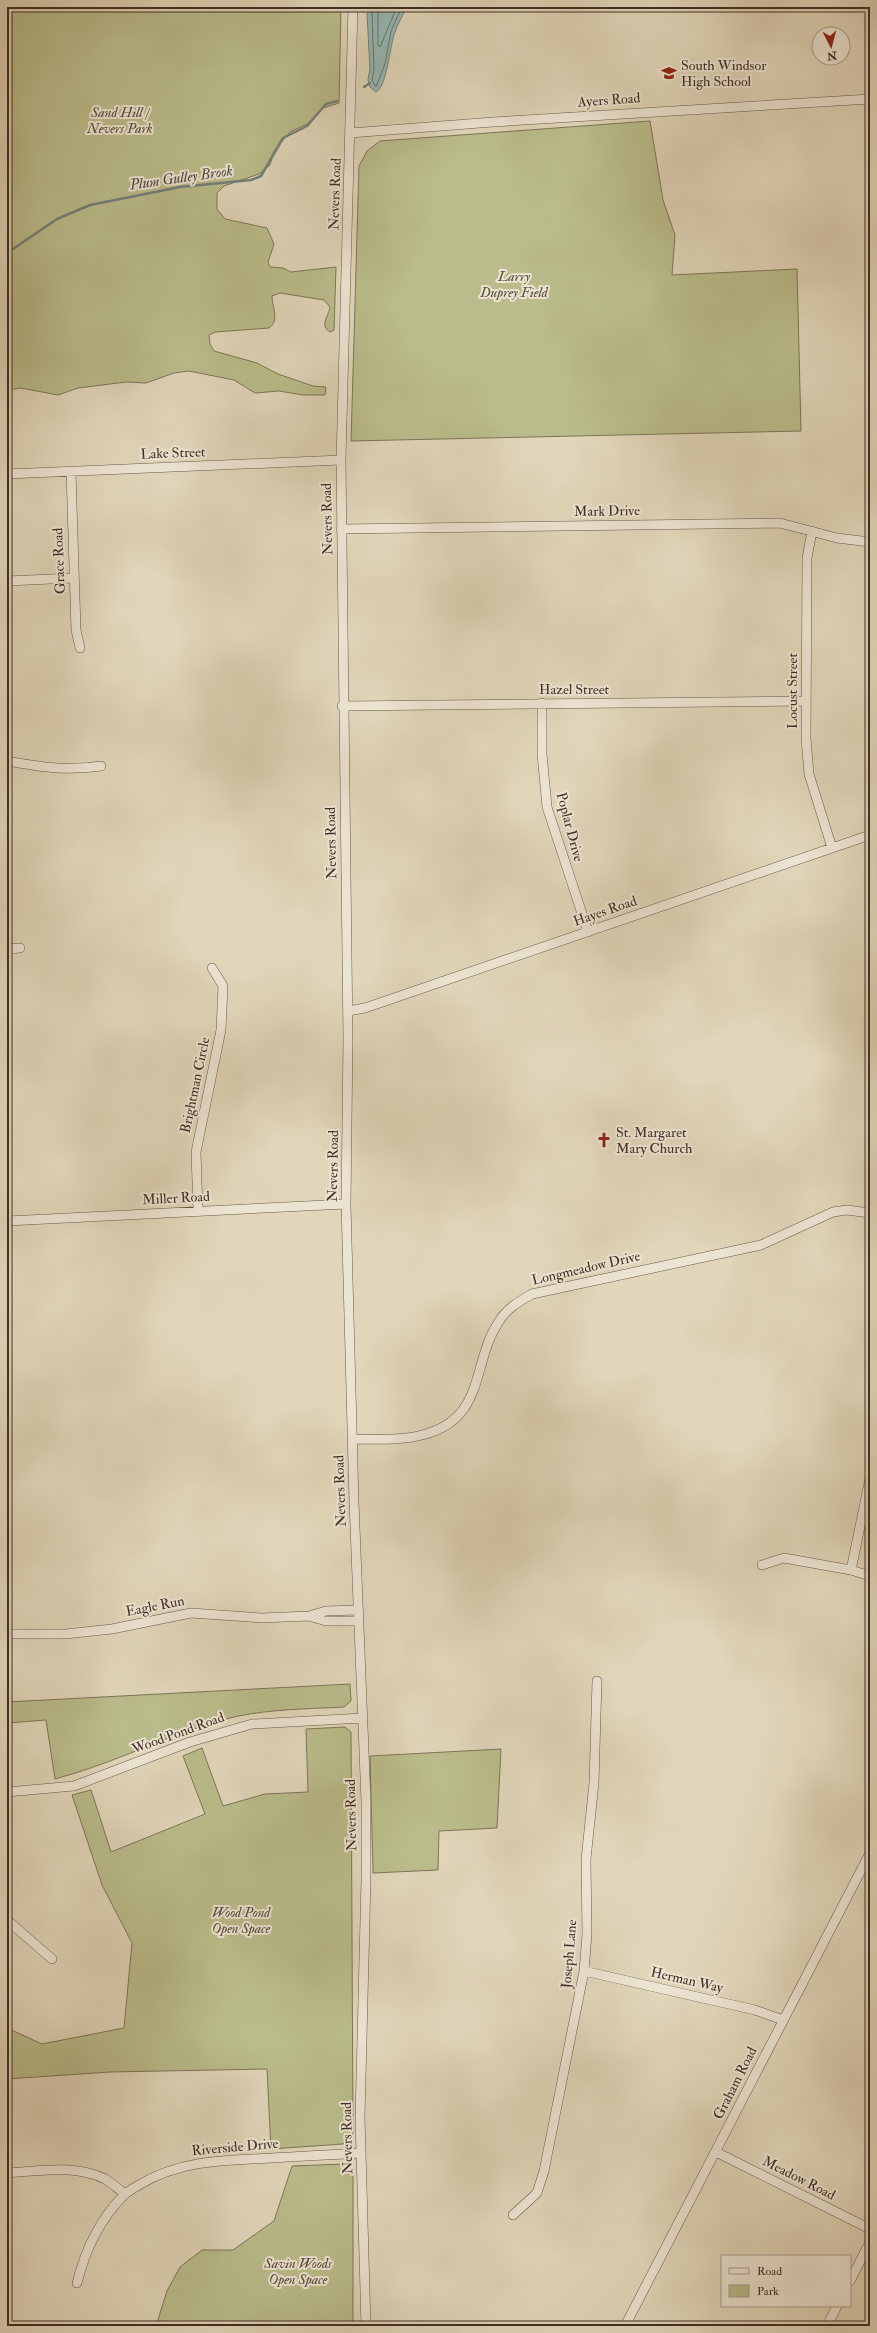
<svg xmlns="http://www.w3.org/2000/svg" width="877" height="2333" font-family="'IM FELL Double Pica',serif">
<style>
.green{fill:#babc8b;stroke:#7d7558}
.water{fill:#95b8b4;stroke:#73817b}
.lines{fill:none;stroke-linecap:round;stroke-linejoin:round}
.shore{stroke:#6a736c;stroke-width:1}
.stream{stroke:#73817b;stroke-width:2.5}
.minor-casing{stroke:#68584a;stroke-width:10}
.minor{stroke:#ece4d2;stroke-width:9}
.labels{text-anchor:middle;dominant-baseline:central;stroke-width:4;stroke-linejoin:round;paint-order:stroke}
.poi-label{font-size:14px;fill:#402e25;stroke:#ece4d2;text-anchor:start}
.street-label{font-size:14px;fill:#402e25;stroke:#ece4d2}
.park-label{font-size:14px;font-style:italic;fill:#584a39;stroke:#ece4d2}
.water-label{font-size:15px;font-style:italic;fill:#514a42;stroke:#ece4d2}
</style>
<rect width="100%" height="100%" fill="#e1d6ba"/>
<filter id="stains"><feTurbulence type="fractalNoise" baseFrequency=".005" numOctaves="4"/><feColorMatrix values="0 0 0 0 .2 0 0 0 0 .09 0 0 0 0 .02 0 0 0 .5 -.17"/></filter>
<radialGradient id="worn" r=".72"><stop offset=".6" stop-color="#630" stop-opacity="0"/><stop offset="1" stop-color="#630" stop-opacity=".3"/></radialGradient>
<path class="green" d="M7,7h334l-2,96 -16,5 -16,16 -17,8 -16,19 -4,14 -11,9 -35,12 -7,7v16l8,10 42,9 7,16 -6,18 2,5 13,1 8,4 45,-5 -2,63 -4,2c-11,-6 -1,-17 0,-25l-6,-7 -44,-7 -8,3c0,11 8,25 -3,32l-54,4 -6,3 1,9 4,7 43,12 21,11 35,12 13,1 -1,8h-22l-24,-4 -24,2 -21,-13 -45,-9 -15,2 -28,10 -20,-1 -48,6 -20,7 -37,-7 -14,2z
M650,121l13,79 12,35 -3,40 125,-6 4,162 -450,10 8,-275 8,-15 13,-10z
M350,1684l1,17 -7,6c-37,2 -74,2 -110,10 -61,15 -118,46 -179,62l-9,-59 -39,3v-21z
M345,1727l6,5 2,401 -4,7 -6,4 -72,5 -4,-80 -157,3 -103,7v-51l35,16 82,-16 8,-85 -30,-58 -30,-90 19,-5 20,62 94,-38 -22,-58 19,-8 21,58 42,-12 43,-2 -2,-63z
M501,1749l-4,79 -58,3 -1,39 -65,3 -3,-117z
M343,2164l7,2 3,7v153h-197l11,-35 13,-24 22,-17h31l41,-29 18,-55z"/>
<path class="water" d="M370,7h37c-4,8 -9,16 -12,25 -5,12 -8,55 -19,60l-6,-5 -2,-7 2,-11 -3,-55z"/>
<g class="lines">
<path class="shore" d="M373,7l-1,7 2,55 -2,11 4,7 9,-23 6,-33 11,-24
M378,7v38l2,2 17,-40"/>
<path class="stream" d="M364,87l6,-4
M7,253l50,-34 33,-14 90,-18 71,-7 10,-4 22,-38 24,-12 19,-22 11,-3"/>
<defs>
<path id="minor" d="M353,7l-12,453 7,579 -2,165 8,298 12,299v79l-6,237 6,209
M350,133l143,-11 377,-23
M71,472l5,158 4,18
M7,474l334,-14
M341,529l439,-6 57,15 33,4
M812,531l-5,27 -1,180 3,36 23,74
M7,581l66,-3
M542,703v51l5,53 41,125
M342,706l464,-5
M7,761c35,6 58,10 94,5
M7,949l13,-1
M348,1011l17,-3 505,-173
M198,1211l-2,-59 25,-122 2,-44 -11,-18
M7,1221l339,-17
M352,1439c23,0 47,2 70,-4 64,-16 49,-70 76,-112 8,-14 20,-21 34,-29l229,-49 72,-33 14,-2 23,3
M762,1565l22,-7 67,12 19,6
M851,1570l19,-92
M309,1616l17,5h32
M8,1634h57l47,-5 79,-16 71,5 47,-2 17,-5 32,-1
M7,1792l67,-6 116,-44 62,-18 111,-6
M7,1920l45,39
M584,1971l171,39 28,10
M716,2152l154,77
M7,2173c32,-2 68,-9 98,6 7,4 13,10 20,15
M513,2215l24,-22 7,-22 40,-200 3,-37 -1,-75 8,-76 3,-102
M850,2281l20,-39
M77,2283c8,-32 23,-64 47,-88 4,-4 10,-7 15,-10 41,-25 87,-25 133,-27 29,-2 59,-3 88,-5
M625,2326l245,-473
M827,2326l10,-20"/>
</defs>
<use href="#minor" class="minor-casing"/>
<use href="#minor" class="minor"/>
</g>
<defs>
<symbol id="school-bare" viewBox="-9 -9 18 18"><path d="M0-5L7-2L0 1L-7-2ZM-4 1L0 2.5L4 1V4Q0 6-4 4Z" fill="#8f2418" stroke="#ece4d2" stroke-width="2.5" paint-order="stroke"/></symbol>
<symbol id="church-bare" viewBox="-9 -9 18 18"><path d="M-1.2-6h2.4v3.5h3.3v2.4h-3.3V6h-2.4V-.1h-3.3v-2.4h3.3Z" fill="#8f2418" stroke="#ece4d2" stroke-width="2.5" paint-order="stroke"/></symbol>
</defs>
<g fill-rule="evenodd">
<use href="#school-bare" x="658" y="62" width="22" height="22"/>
<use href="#church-bare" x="593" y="1129" width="22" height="22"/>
</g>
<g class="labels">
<g class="poi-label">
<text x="681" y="65">South Windsor<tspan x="681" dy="16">High School</tspan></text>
<text x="616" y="1132">St. Margaret<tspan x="616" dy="16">Mary Church</tspan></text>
</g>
<g class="street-label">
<text transform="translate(609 100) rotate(-4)">Ayers Road</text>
<text transform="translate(335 194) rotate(-88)">Nevers Road</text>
<text transform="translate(173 453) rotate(-2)">Lake Street</text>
<text transform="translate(607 511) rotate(-1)">Mark Drive</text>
<text transform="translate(327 519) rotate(-91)">Nevers Road</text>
<text transform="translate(59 561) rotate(-92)">Grace Road</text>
<text x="574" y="689">Hazel Street</text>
<text transform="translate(792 691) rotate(-90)">Locust Street</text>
<text transform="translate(570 827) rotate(75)">Poplar Drive</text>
<text transform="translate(331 843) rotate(-91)">Nevers Road</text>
<text transform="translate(605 911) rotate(-19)">Hayes Road</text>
<text transform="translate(195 1085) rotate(-78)">Brightman Circle</text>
<text transform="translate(333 1166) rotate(-89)">Nevers Road</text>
<text transform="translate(176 1198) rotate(-3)">Miller Road</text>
<text transform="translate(586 1268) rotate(-13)">Longmeadow Drive</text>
<text transform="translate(340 1491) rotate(-92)">Nevers Road</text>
<text transform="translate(155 1606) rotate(-11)">Eagle Run</text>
<text transform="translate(178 1733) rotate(-20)">Wood Pond Road</text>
<text transform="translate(351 1815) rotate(-91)">Nevers Road</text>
<text transform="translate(569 1954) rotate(-85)">Joseph Lane</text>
<text transform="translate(687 1980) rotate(13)">Herman Way</text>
<text transform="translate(735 2083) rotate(-63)">Graham Road</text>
<text transform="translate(347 2138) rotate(-91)">Nevers Road</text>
<text transform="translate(235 2147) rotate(-5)">Riverside Drive</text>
<text transform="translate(799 2178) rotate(27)">Meadow Road</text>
</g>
<g class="park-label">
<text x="120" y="112">Sand Hill /<tspan x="120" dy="16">Nevers Park</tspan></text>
<text x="514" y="276">Larry<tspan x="514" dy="16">Duprey Field</tspan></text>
<text x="241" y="1912">Wood Pond<tspan x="241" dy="16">Open Space</tspan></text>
<text x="298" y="2263">Savin Woods<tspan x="298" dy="16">Open Space</tspan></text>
</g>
<g class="water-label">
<text transform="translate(181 178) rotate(-8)">Plum Gulley Brook</text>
</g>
</g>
<rect width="877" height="2333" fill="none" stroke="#e1d6ba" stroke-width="24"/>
<rect x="8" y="8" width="861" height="2317" fill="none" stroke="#402e25" stroke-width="2"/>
<rect x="12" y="12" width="853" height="2309" fill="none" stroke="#402e25"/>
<rect x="721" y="2255" width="130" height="52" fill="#ece4d2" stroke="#a79b8d"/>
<rect x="729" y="2268" width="20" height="6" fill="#ece4d2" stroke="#a79b8d"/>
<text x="757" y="2275" font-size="12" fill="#402e25">Road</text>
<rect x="729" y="2285" width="20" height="12" fill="#babc8b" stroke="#a79b8d"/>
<text x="757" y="2295" font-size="12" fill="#402e25">Park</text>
<g transform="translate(831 46) rotate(174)"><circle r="19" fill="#ece4d2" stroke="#a79b8d"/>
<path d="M0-3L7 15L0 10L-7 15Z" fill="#8f2418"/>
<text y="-6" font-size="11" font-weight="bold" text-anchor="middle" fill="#402e25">N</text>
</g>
<rect width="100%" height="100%" filter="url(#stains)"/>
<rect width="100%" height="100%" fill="url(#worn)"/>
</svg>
